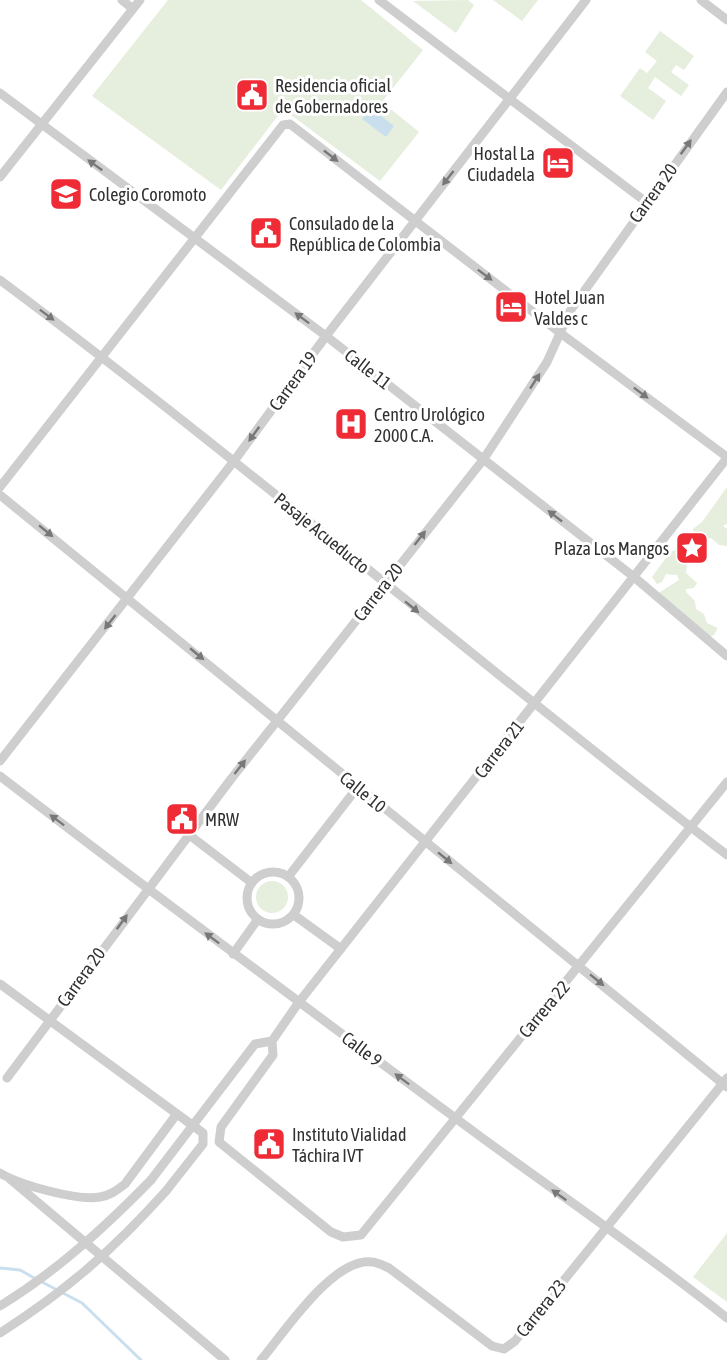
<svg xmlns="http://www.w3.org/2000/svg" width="727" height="1360" font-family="'Asap Condensed',sans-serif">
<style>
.green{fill:#e6eede}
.water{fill:#cadfee}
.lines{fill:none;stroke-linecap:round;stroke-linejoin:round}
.stream{stroke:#cadfee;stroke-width:3}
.street{stroke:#cecece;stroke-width:9}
.street-bridge{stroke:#cecece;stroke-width:9}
.oneway{fill:#787878}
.labels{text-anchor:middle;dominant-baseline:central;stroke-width:6;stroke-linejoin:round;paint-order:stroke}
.poi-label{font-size:18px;fill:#313131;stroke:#fff;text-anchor:start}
.street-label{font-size:18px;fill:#313131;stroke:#fff}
</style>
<rect width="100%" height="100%" fill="#fff"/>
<path class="green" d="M168,0h193l62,50 -41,52 37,30 -39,49 -97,-72 -62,81 -129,-94z
M468,0l6,5 -18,28 -43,-32z
M493,0h45l-16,21z
M660,31l34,25 -10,14 -8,-5 -5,7 18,13 -8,11 -26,-19 -7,11 18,13 -13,19 -33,-24 20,-28 7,5 10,-12 -12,-9z
M727,487v37l-4,2 4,3v17l-8,-1 -8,-7 -10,3 -7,-5 -1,-7 9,-7z
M675,550l12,14 -1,9 11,10 -3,5 -8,1v3l9,9 1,8 8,5 3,9 11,5 -4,7 -5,2 -52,-43 22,-14 -2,-5 -11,-1 -4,8 -5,2 -5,-7 18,-25z
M256 897a16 16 0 1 1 32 0a16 16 0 1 1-32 0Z
M727,1233v69l-34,-25z"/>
<path class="water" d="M371,108l23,18 -8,11 -24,-18z"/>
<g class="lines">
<path class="stream" d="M0,1268l20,2 16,9
M42,1282l40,21 59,57"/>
<path class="street" d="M122,0l11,9
M379,0l267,202
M701,0l26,20
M0,93l326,243 308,241 93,79
M0,177l140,-177
M0,280c248,185 482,387 727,575
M0,487l283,-362 7,-1 269,208 168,125
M0,495l727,592
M0,761l234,-300 92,-125 260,-336
M0,776c159,122 320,242 481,361 82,60 166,117 246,181
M188,834l64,49
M247 898a26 26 0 1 1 52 0a26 26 0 1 1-52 0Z
M288,877l69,-89
M294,915l47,34
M233,954l25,-35
M0,984l203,149v11
M272,1041l1,14 -52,72 -2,15 112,90 12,5 18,-2 366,-453
M7,1078l224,-299 252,-319 64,-98 23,-51 157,-219
M0,1173c20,12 77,28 100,24 11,-2 17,-7 25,-13l51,-69
M10,1179l215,181
M151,1180l104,-136 17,-3 27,-39 428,-544
M166,1191l37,-47
M261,1360c23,-27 72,-103 111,-98 5,0 12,4 17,6l103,78 12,3 11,-8 212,-263"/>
<path class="street-bridge" d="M0,1306c57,-35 104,-78 151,-126
M0,1333c67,-43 112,-82 166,-142"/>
</g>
<defs><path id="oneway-solid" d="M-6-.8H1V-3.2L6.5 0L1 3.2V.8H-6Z" transform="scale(1.5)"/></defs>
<g class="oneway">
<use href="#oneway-solid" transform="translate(686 147) rotate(-54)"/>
<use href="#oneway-solid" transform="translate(331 156) rotate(38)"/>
<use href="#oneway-solid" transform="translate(95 165) rotate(-144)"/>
<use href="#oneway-solid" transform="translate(448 178) rotate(128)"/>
<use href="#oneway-solid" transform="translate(485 275) rotate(37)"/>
<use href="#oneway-solid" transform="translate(47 315) rotate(37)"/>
<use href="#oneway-solid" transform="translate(302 318) rotate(-143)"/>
<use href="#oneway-solid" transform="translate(535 381) rotate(-57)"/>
<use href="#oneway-solid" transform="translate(641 393) rotate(37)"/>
<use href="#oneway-solid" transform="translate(254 434) rotate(126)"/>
<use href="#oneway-solid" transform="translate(555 516) rotate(-142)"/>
<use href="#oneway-solid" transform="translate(46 531) rotate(39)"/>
<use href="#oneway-solid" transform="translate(420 538) rotate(-52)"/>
<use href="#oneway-solid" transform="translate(412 607) rotate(39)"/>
<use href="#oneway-solid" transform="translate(110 622) rotate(128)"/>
<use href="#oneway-solid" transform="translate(197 654) rotate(40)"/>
<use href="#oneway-solid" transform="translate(240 767) rotate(-52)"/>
<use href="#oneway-solid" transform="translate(57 820) rotate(-143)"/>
<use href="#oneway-solid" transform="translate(445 858) rotate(39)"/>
<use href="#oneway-solid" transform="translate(122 922) rotate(-54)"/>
<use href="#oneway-solid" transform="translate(212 938) rotate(-143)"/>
<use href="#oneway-solid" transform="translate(597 980) rotate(39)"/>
<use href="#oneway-solid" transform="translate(402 1079) rotate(-143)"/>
<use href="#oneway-solid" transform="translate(559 1195) rotate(-144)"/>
</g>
<defs>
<symbol id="civic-square" viewBox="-11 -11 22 22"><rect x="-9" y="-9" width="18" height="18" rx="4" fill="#ef2c36" stroke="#fff"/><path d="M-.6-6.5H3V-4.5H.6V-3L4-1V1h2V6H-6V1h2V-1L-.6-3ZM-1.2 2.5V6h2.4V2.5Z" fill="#fff"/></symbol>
<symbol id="hotel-square" viewBox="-11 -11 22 22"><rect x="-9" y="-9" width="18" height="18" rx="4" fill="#ef2c36" stroke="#fff"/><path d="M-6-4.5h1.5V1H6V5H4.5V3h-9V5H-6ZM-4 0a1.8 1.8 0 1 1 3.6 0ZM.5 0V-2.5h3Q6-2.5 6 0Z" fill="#fff"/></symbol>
<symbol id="school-square" viewBox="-11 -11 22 22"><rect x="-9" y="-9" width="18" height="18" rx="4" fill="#ef2c36" stroke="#fff"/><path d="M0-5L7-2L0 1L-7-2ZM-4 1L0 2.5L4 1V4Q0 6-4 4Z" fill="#fff"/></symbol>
<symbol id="hospital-square" viewBox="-11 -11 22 22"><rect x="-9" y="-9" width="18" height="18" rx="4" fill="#ef2c36" stroke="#fff"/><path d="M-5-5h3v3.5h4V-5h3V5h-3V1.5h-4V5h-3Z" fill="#fff"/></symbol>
<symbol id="sight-square" viewBox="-11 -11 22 22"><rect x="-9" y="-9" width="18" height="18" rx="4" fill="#ef2c36" stroke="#fff"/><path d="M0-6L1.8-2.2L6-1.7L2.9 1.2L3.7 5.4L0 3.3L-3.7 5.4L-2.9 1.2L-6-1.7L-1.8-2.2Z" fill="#fff"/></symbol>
</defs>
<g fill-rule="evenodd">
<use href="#civic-square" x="233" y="76" width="38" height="38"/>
<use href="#hotel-square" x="539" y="144" width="38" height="38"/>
<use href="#school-square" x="47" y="175" width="38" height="38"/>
<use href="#civic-square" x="247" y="214" width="38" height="38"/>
<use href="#hotel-square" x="492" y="288" width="38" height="38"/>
<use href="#hospital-square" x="332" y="405" width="38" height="38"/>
<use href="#sight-square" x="673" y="529" width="38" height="38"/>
<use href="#civic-square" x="163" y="800" width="38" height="38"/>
<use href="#civic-square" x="250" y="1125" width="38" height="38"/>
</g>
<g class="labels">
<g class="poi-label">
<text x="275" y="85">Residencia oficial<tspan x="275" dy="21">de Gobernadores</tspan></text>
<text x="535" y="153" text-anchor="end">Hostal La<tspan x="535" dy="21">Ciudadela</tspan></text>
<text x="89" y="194">Colegio Coromoto</text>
<text x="289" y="223">Consulado de la<tspan x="289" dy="21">República de Colombia</tspan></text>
<text x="534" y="297">Hotel Juan<tspan x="534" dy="21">Valdes c</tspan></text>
<text x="374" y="414">Centro Urológico<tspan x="374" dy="21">2000 C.A.</tspan></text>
<text x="669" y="548" text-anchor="end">Plaza Los Mangos</text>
<text x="205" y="819">MRW</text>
<text x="292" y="1134">Instituto Vialidad<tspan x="292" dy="21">Táchira IVT</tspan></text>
</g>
<g class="street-label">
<text transform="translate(653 193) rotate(-54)">Carrera 20</text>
<text transform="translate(368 369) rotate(38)">Calle 11</text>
<text transform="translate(293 381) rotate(-54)">Carrera 19</text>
<text transform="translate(322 533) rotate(39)">Pasaje Acueducto</text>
<text transform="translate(378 592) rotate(-52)">Carrera 20</text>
<text transform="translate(499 749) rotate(-52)">Carrera 21</text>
<text transform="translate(363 792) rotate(39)">Calle 10</text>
<text transform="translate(81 977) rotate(-54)">Carrera 20</text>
<text transform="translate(544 1009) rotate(-50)">Carrera 22</text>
<text transform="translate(362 1049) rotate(37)">Calle 9</text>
<text transform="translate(541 1308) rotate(-51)">Carrera 23</text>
</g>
</g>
</svg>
